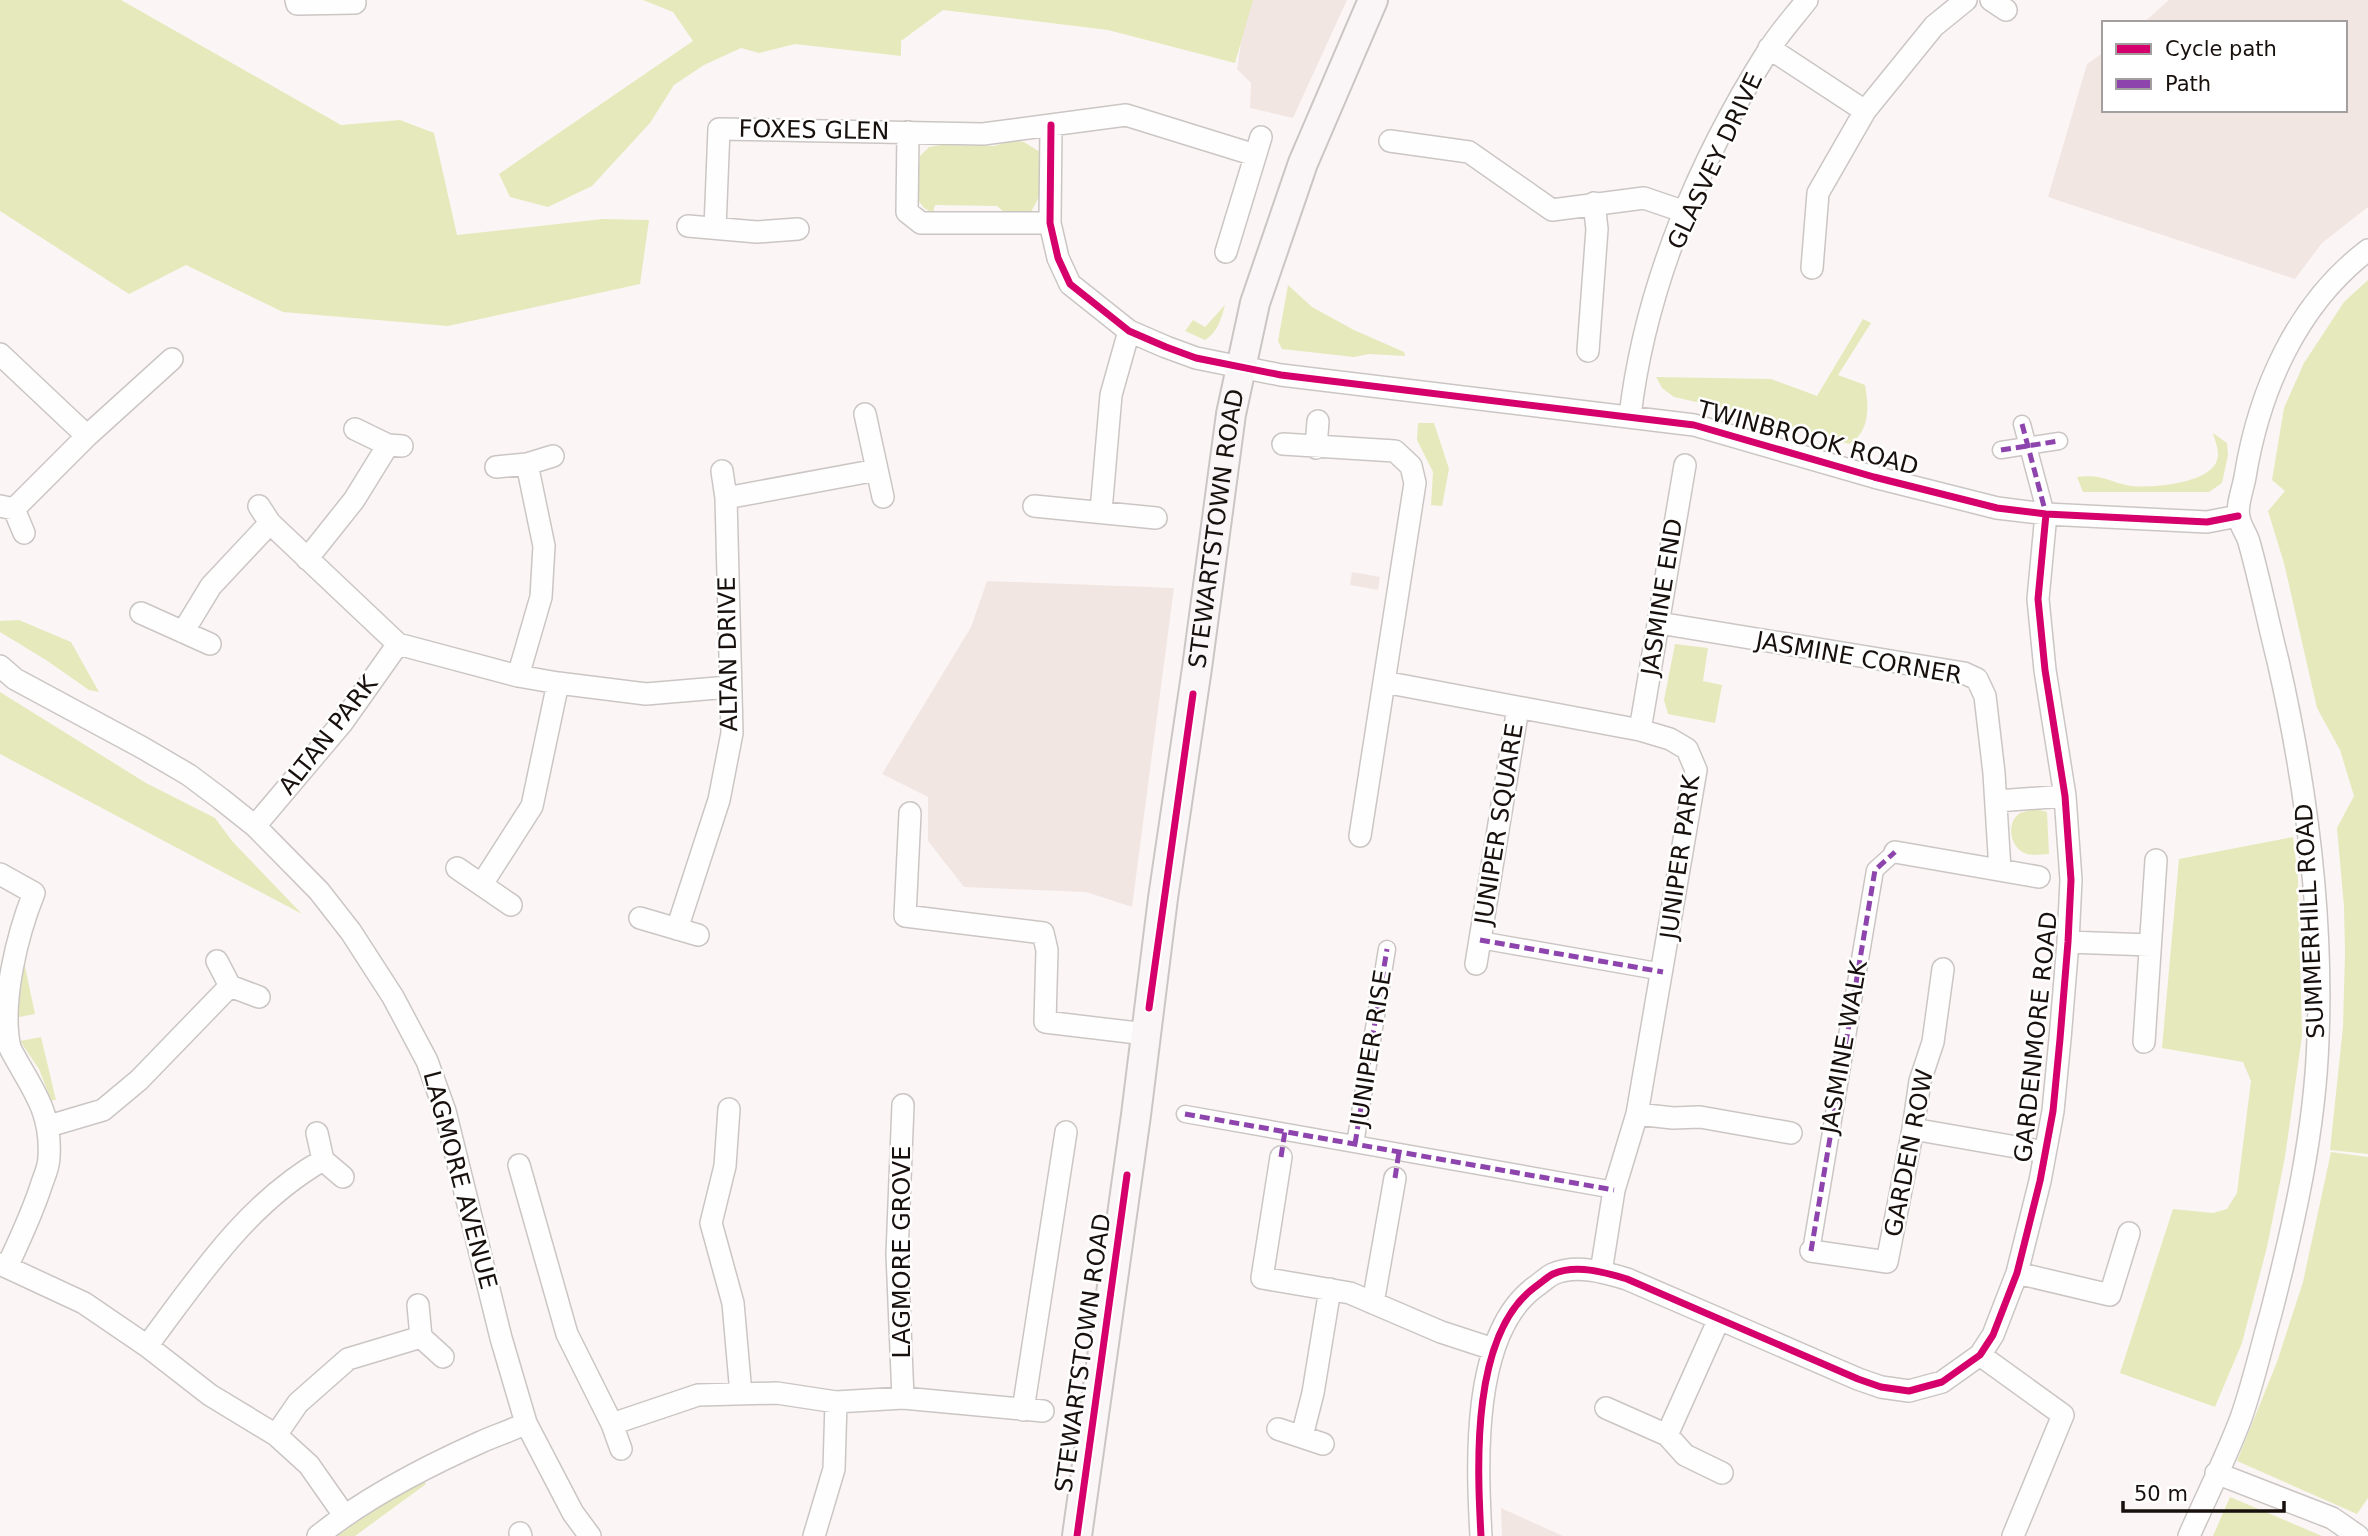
<svg xmlns="http://www.w3.org/2000/svg" width="2368" height="1536" font-family="'DejaVu Sans',sans-serif">
<style>
.built{fill:#f2e6e2}
.green{fill:#e6e9bb}
.lines{fill:none;stroke-linecap:round;stroke-linejoin:round}
.pedestrian-casing{stroke:#cbc6c4;stroke-width:19}
.minor-casing{stroke:#cbc6c4;stroke-width:24}
.secondary-casing{stroke:#cbc6c4;stroke-width:32}
.pedestrian{stroke:#fefefe;stroke-width:16}
.minor{stroke:#fefefe;stroke-width:21}
.secondary{stroke:#faf6f7;stroke-width:28}
.quiet{stroke:#8e44ad;stroke-width:5;stroke-dasharray:10 5;stroke-linecap:butt}
.cycleway-casing{stroke:#fff;stroke-width:11}
.cycleway{stroke:#d6006c;stroke-width:7}
.labels{text-anchor:middle;dominant-baseline:central;stroke-width:5;stroke-linejoin:round;paint-order:stroke}
.street-label{font-size:24px;fill:#17100d;stroke:#fff}
</style>
<rect width="100%" height="100%" fill="#fbf6f5"/>
<path class="built" d="M1252,0h95l-54,118 -43,-10 1,-25 -14,-14 6,-40z
M2169,0h199v207l-46,36 -27,36 -247,-82 39,-133 17,-12v58h241v-87h-202z
M1352,572l28,5 -2,13 -28,-5z
M987,581l187,7 -42,319 -46,-15 -122,-5 -36,-46v-44l-46,-23 89,-147z
M1501,1508l62,28h-61z"/>
<path class="green" d="M0,0h121l220,125 59,-5 34,13 23,102 146,-16 46,1 -9,64 -192,42 -165,-14 -97,-47 -57,29 -129,-83z
M643,0h610l-18,63 -127,-33 -165,-20 -42,31v15l-106,-12 -36,9 -18,-5 -37,17 -30,20 -24,38 -58,63 -44,21 -38,-10 -11,-23 194,-133 -20,-29z
M1014,140l10,2 16,10v43l-9,17 -26,1 -8,-7 -62,-1 -2,8 -9,-5 -8,-11 4,-41 9,-9 12,-2 53,1z
M2368,280v874l-38,-4 13,-123 2,-74 -1,-46 -7,-79 17,-32 -14,-46 -23,-42 -33,-145 -16,-52 17,-20 -13,-11 12,-72 20,-45 40,-61z
M1288,285l24,22 42,23 50,22 1,4 -36,-2 -15,3 -72,-8 -4,-8z
M1225,305c-4,14 -7,27 -20,35l-20,-9 8,-11 12,7z
M1863,319l8,4 -33,52 27,10c4,22 5,47 -16,59l-113,-33 -62,-14 -12,-9 -6,-11 115,2 46,17z
M1418,423h16l15,46 -7,37 -11,-1 2,-33 -16,-32z
M2213,433l14,10 1,12 -6,28 -13,9h-126l-6,-15c26,-3 31,5 54,9 20,2 79,-2 86,-26 3,-9 -2,-19 -4,-27z
M19,620l52,22 28,50 -10,-2 -43,-30 -46,-28v-11z
M1675,644l33,4 -5,33 19,4 -7,38 -47,-9 -4,-14z
M0,692l146,91 69,35 17,23 70,73 -302,-160z
M2036,809l11,3 2,42c-7,0 -16,2 -22,0 -17,-5 -22,-31 -7,-41 5,-2 11,-3 16,-4z
M2293,837l5,42 4,157 -17,121 -18,90 -25,96 -27,64 -95,-34 53,-164 40,4 14,-4 10,-16 14,-112 -8,-19 -81,-14 17,-189z
M24,962l11,52 -21,4 3,-50z
M41,1037l15,63h-5l-12,-31 -19,-28z
M2331,1152l37,5v341l-11,16 -120,-53 40,-99 26,-80z
M424,1481l2,3 -71,52h-18l44,-31z
M2230,1497l92,39h-109z"/>
<g class="lines">
<defs>
<path id="pedestrian" d="M2022,424l24,90
M2001,450l58,-9
M1480,940l183,32
M1185,1114l429,76
M1355,1144l32,-195
M1811,1251l64,-381 20,-18"/>
<path id="minor" d="M296,0l1,4 58,-1
M1991,0l15,10
M1769,48l96,63
M1051,125l-1,98 8,35 12,26 59,47 37,16 30,11 85,17 413,50 180,52 123,31 49,6 161,8 31,-6
M908,132l-1,80 14,11h129
M1390,141l79,11 83,58 92,-12 41,14
M688,226l69,6 41,-3
M715,228l4,-99 264,5 143,-19 129,40
M1226,252l35,-115
M1812,268l6,-75 47,-82 69,-85 32,-26
M1588,351l9,-122 -3,-26
M0,354l87,82
M865,414l18,83
M1630,416c15,-129 69,-256 138,-365 11,-18 26,-34 39,-51
M355,429l33,16 14,1
M1283,444l112,7 16,15 4,17 -55,353
M1316,448l2,-27
M496,467l31,-3 26,-8
M726,498l151,-28
M0,506l14,3 10,24
M259,506l11,17 128,121 120,32 40,7 88,11 83,-7
M1034,506l122,12
M14,509l73,-73 85,-77
M1101,511l10,-116 18,-64
M307,559l47,-59 34,-55
M141,613l69,31
M1659,623l305,50 13,6 8,17 9,77 6,97
M183,632l28,-46 59,-63
M0,666l15,13 128,69 46,27 32,24 34,27 64,65 32,41 42,65 34,64 18,50 56,227 25,85 47,90 17,23
M518,676l23,-79 3,-51 -17,-82
M1384,682l256,48 30,9 17,10 9,21 -59,344 -23,76 -13,82
M1640,730l45,-265
M1997,801l68,-5
M910,813l-5,103 138,17 4,17 -2,72 101,12
M255,826l87,-103 56,-79
M1895,852l144,25
M457,868l54,37
M0,874l34,19c-17,42 -34,111 -24,155 20,39 42,61 39,109 0,9 -4,18 -7,26 -9,29 -22,56 -35,84
M482,884l50,-78 26,-123
M640,918l58,17
M677,929l42,-129 13,-67 -6,-235 -4,-27
M2068,942l82,3
M217,961l13,25 29,11
M1476,964l42,-256
M2144,1042l12,-182
M903,1105l-6,149 6,144
M729,1109l-4,57 -14,57 22,80 8,91
M1637,1114l36,4 27,-1 91,16
M49,1126l54,-16 36,-30 91,-94
M1913,1129l132,23
M317,1133l6,27 20,17
M1281,1157l-19,121 88,15 91,39 52,17
M519,1165l48,169 45,90 9,25
M1811,1251l76,11 26,-133 7,-48 13,-39 10,-73
M0,1264l84,39 63,43 63,49 66,40 33,30 35,50
M2017,1273l93,22 19,-62
M1373,1303l22,-125
M418,1305l3,32 22,20
M147,1346c52,-69 99,-142 176,-186
M1980,1355l83,60 -50,121
M1606,1408l61,27 18,20 37,18
M1023,1410l43,-278
M612,1424l86,-29 79,-2 59,9 67,-4 140,13
M1278,1429l45,15
M276,1435l22,-32 50,-44 73,-22
M1667,1435l52,-116
M1302,1436l11,-43 17,-104
M2216,1473l116,45 26,18
M520,1533l1,3
M318,1536c48,-39 107,-69 163,-94 15,-7 30,-11 45,-19
M814,1536l20,-67 2,-67
M1481,1536c-4,-72 -10,-202 54,-249 6,-4 12,-10 18,-13 23,-10 51,-2 74,5l231,100 23,8 28,4 33,-9 38,-27 13,-20 24,-62 23,-92 13,-70 7,-72 8,-97 3,-62 -6,-84 -20,-126 -7,-71 8,-85
M2189,1536c17,-39 37,-78 52,-118 12,-34 20,-70 30,-105 23,-89 44,-182 47,-274 5,-127 -12,-255 -40,-378 -10,-39 -18,-80 -29,-119 -2,-8 -9,-16 -10,-25 -3,-11 4,-28 6,-40 14,-87 52,-173 123,-227"/>
<g id="secondary">
<path id="s1" d="M1077,1536l59,-421 27,-217 34,-230 34,-254 24,-111 48,-140 70,-163"/>
</g>
</defs>
<use href="#pedestrian" class="pedestrian-casing"/>
<use href="#minor" class="minor-casing"/>
<use href="#secondary" class="secondary-casing"/>
<use href="#pedestrian" class="pedestrian"/>
<use href="#minor" class="minor"/>
<use href="#secondary" class="secondary"/>
<path class="quiet" d="M2022,424l24,90
M2001,450l58,-9
M1480,940l183,32
M1185,1114l429,76
M1355,1144l32,-195
M1281,1157l4,-26
M1395,1178l4,-26
M1811,1251l64,-381 20,-18"/>
<defs>
<path id="cycleway" d="M1051,125l-1,98 8,35 12,26 59,47 37,16 30,11 85,17 413,50 180,52 123,31 49,6 161,8 31,-6
M1149,1008l44,-314
M1077,1536l50,-361
M1481,1536c-4,-72 -10,-202 54,-249 6,-4 12,-10 18,-13 23,-10 51,-2 74,5l231,100 23,8 28,4 33,-9 38,-27 13,-20 24,-62 23,-92 13,-70 7,-72 8,-97 3,-62 -6,-84 -20,-126 -7,-71 8,-85"/>
</defs>
<use href="#cycleway" class="cycleway-casing"/>
<use href="#cycleway" class="cycleway"/>
</g>
<g class="labels">
<g class="street-label">
<text transform="translate(814 130) rotate(1)">FOXES GLEN</text>
<text transform="translate(1715 161) rotate(-65)">GLASVEY DRIVE</text>
<text transform="translate(1808 438) rotate(15)">TWINBROOK ROAD</text>
<text stroke="none"><textPath href="#s1" startOffset="1017">STEWARTSTOWN ROAD</textPath></text>
<text transform="translate(1662 597) rotate(-81)">JASMINE END</text>
<text transform="translate(728 654) rotate(-91)">ALTAN DRIVE</text>
<text transform="translate(1859 658) rotate(10)">JASMINE CORNER</text>
<text transform="translate(328 735) rotate(-52)">ALTAN PARK</text>
<text transform="translate(1499 824) rotate(-81)">JUNIPER SQUARE</text>
<text transform="translate(1680 857) rotate(-82)">JUNIPER PARK</text>
<text transform="translate(2310 921) rotate(-93)">SUMMERHILL ROAD</text>
<text transform="translate(2036 1037) rotate(-84)">GARDENMORE ROAD</text>
<text transform="translate(1844 1047) rotate(-80)">JASMINE WALK</text>
<text transform="translate(1371 1048) rotate(-81)">JUNIPER RISE</text>
<text transform="translate(1909 1153) rotate(-79)">GARDEN ROW</text>
<text transform="translate(460 1180) rotate(75)">LAGMORE AVENUE</text>
<text transform="translate(902 1252) rotate(-90)">LAGMORE GROVE</text>
<text transform="translate(1083 1353) rotate(-82)">STEWARTSTOWN ROAD</text>
</g>
</g>
<rect x="2102" y="21" width="245" height="91" fill="#ffffff" stroke="#a29f9e" stroke-width="2"/>
<rect x="2116" y="44" width="35" height="10" fill="#d6006c" stroke="#a29f9e" stroke-width="2"/>
<text x="2165" y="56" font-size="21" fill="#17100d">Cycle path</text>
<rect x="2116" y="79" width="35" height="10" fill="#8e44ad" stroke="#a29f9e" stroke-width="2"/>
<text x="2165" y="91" font-size="21" fill="#17100d">Path</text>
<path d="M2123 1501v10h161v-10" fill="none" stroke="#17100d" stroke-width="3.5"/>
<text x="2134" y="1501" font-size="21" fill="#17100d" stroke="#ffffff" stroke-width="5" paint-order="stroke">50 m</text>
</svg>
